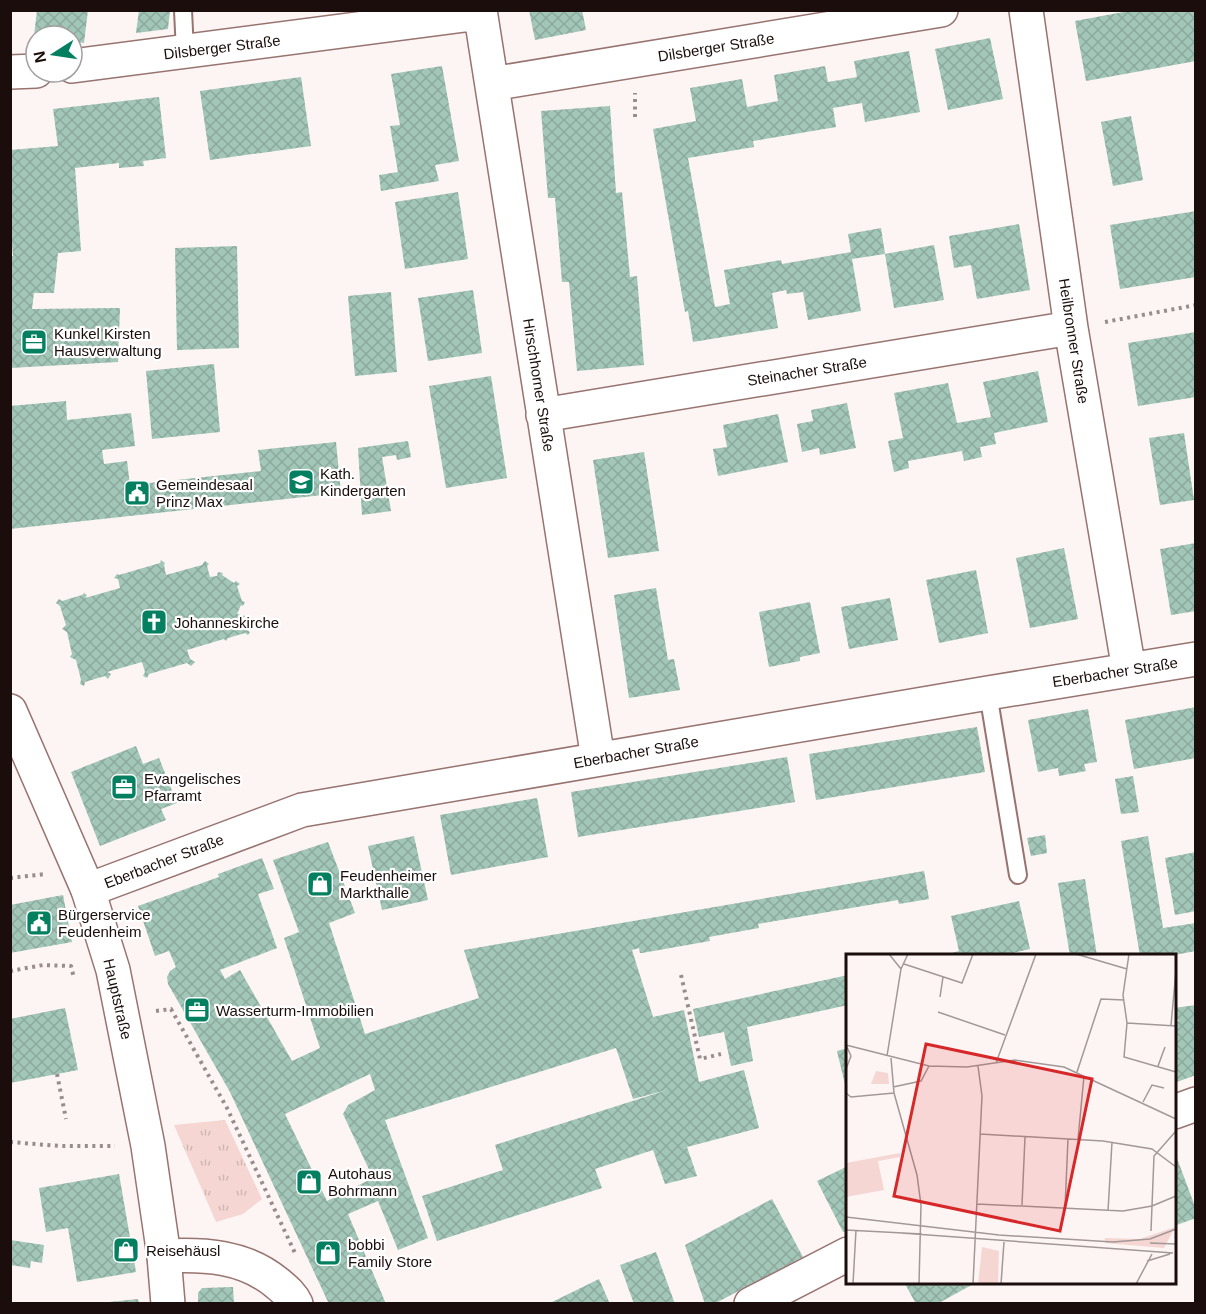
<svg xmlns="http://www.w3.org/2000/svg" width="1206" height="1314" font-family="Helvetica,sans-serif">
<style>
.grass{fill:url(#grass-tufts)}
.building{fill:url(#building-cross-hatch);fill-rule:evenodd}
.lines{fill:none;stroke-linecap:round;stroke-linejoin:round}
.lane-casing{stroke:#977470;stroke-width:20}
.street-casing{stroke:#977470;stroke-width:36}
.secondary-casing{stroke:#977470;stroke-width:36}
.path{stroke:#978d8c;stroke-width:4;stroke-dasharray:3 4.5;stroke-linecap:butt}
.lane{stroke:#fff;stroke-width:16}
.street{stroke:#fff;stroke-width:33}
.secondary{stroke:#fff;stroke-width:33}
.labels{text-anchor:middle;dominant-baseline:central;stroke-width:4.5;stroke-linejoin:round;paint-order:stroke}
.street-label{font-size:15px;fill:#1a0d0c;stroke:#fff}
.poi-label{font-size:15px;fill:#1a0d0c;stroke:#fff;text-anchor:start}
.inset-road{fill:none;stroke:#a29897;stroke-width:1.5}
.view{fill:#d62828;fill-opacity:0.15;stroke:#d62828;stroke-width:3}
.inset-edge{fill:none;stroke:#1a0d0c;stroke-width:3}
</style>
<defs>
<pattern id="grass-tufts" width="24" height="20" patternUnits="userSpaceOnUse" patternTransform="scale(1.5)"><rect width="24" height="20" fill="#f5d6d2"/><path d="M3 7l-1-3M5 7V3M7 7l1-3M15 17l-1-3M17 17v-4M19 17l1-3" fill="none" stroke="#d1b6b3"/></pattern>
<pattern id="building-cross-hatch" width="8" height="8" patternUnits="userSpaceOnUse" patternTransform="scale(1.5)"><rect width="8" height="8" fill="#a2c6b7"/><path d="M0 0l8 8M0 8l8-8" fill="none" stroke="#8ba99c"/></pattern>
</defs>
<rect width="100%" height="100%" fill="#fdf5f4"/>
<path class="grass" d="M225,1120l37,79 -19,15 -27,8 -42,-97z"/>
<path class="building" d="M37,10h51l-4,33 -12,-2v-5h-38z
M139,10h31l-2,19 -32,4z
M529,10h53l4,20 -51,10z
M1134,10h62v51l-110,20 -11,-60z
M990,38l13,61 -55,11 -13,-61z
M909,51l11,61 -55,10 -3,-19 -29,5 3,19 -83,14 1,6 -66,11 27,149 15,-3 -6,-34 57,-10 1,4 69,-12 -3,-18 33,-6 4,26 -33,5 9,52 -53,9 -5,-28 -16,2 -1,-4 -14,3 6,35 -85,14 -5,-31 -3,1 -32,-183 43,-8 -6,-33 52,-9 5,28 15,-3 16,-3 -4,-26 51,-9 3,16 29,-5 -3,-16z
M442,66l17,95 -24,4 4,16 -58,10 -2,-16 19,-3 -8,-46 10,-1 -9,-51z
M301,77l10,69 -101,14 -10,-69z
M159,97l7,61 -23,3 1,5 -25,2v-5l-44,5 6,83 -23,2 -4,40h-20l-2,16 88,-1 -2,54 -108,6v-112h3l-3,-33v-73l48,-4 -5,-37z
M610,106l6,87 6,-1 8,85 7,-1 7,89 -67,6 -8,-89h-7l-7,-84h-7l-7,-87z
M1131,116l12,64 -30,6 -12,-64z
M458,192l10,67 -63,10 -10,-67z
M1196,211v66l-76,12 -10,-64z
M1019,224l11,66 -53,9 -6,-34 -17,3 -5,-32z
M934,245l10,55 -50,8 -9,-54z
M237,246l2,102 -62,2 -2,-102z
M473,290l9,63 -54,8 -10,-63z
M391,292l6,80 -42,4 -7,-80z
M1196,332v65l-58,9 -10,-63z
M214,364l6,68 -68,7 -6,-68z
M1038,371l10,51 -54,11 2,11 -16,3 2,10 -18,4 -2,-10 -54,10 1,7 -15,4 -6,-31 15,-3 -9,-45 54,-10 9,40 34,-6 -8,-35z
M491,376l16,102 -61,10 -17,-102z
M66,401l1,19 64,-7 4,33 -33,4 2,14 23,-3 3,24 131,-14 -3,-21 78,-8 5,51 -331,36v-123z
M847,403l9,45 -36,7 -1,-7 -17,4 -5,-28 16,-3 -2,-11z
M778,414l10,48 -70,14 -5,-27 14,-2 -4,-22z
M1184,433l10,67 -34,5 -11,-67z
M408,441l3,16 -14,3 -1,-5 -14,2 9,54 -29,4 -4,-67z
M644,452l15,99 -51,7 -15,-98z
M1196,543v68l-25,4 -11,-66z
M1064,548l14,71 -48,9 -14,-70z
M161,560l4,3 -1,2 2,10 36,-10 3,-4 4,3 -2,2 3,11 7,-1 1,-4 5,1 -1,2 12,8 2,-2 4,3 -3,2 5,15 3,1 -2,4 -2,-1 -4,9 8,2 -2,3 4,11 3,2 -2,3 -3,-2 -17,5 -2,3 -2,-2 -37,11 3,9 5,3 -4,4 -4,-3 -38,11 -2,4 -4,-2 2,-4 -3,-10 -35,10 4,2 -3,5 -3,-3 -20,6 -1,4 -4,-2 1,-4 -5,-20 -6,-3 2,-3 -5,-22 -5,-3 4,-4 -6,-19 -4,-3 3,-4 3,2 20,-6 2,-2 3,2 -2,3 35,-10 -2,-9 -4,-1 3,-4 2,1 41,-12z
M976,570l12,63 -49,10 -13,-63z
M656,588l12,72 6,-1 6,31 -51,8 -15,-103z
M890,598l8,42 -49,9 -8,-42z
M810,602l10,51 -20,4v4l-31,6 -10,-55z
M1196,707v51l-62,11 -9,-49z
M1088,709l9,53 -13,2 2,7 -27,5 -1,-8 -20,4 -10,-52z
M977,727l8,45 -169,28 -7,-46z
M136,746l7,18 16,-6 18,45 -16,6 5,11 -66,26 -29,-74z
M787,757l8,45 -217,35 -7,-45z
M1133,776l6,36 -18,2 -6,-35z
M537,798l11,59 -97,18 -11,-60z
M1045,835l2,18 -16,3 -4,-18z
M414,836l14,64 -46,10 -14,-64z
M1148,836l15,92 33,-5v28l-27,5h-29l-19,-115z
M328,842l27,71 -26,10 36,111 114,-36 -15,-48 460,-79 5,28 -30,5 -1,-4 -140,24 1,4 -50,9 1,4 -68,12h-2l-1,-5 -7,2 21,67 31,-7 15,72 45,-12 15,58 -72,19 10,29 -32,8 -12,-34 -58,19 7,19 -165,53 -15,-45 81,-26 -8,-25 172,-55 -34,9 -17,-51 -231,72 43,118 -30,12 -20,-49 -30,13 38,90h-57l-99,-212 -62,-108 -1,-7 3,-6 6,-4 -7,-16 -14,5 -17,-50 81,-29 -1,-3 44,-16 12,31 -16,5 19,54 -57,22 5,9 15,-9 52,91 28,-13 -36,-110 15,-6 -26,-72zM370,1074l5,16 -27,15 -5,9 30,64 -46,23 -42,-87z
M1196,852v59l-21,4 -10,-57z
M1085,879l12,77h-27l-12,-73z
M63,895l9,47 -62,11v-48z
M1019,901l11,48 -31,7h-57l17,-5 -8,-35z
M848,975v30l-101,22 6,34 -22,5 -7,-34 -25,5 -6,-28z
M1196,1005v70l-22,8v-60l5,-2 -5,-7v-6z
M65,1008l13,62 -68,13v-64z
M848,1048v44l-1,1 -10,-42z
M1175,1153l21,56v9l-22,8z
M848,1166v64l-5,2 -26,-51z
M119,1174l17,98 -59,10 -9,-54 -22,4 -7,-44z
M772,1199l31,58 -89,47h-9l-20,-59z
M10,1240l34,5 -2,18 -11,-2 -1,7 -20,-3z
M656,1252l19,52h-41l-14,-39z
M599,1279l11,25h-62z
M904,1282h73l-40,22h-21z
M233,1287l1,17h-36v-11l4,-5z
M138,1299l1,5h-30v-2z"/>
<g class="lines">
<defs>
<path id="lane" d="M183,10l2,42
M988,693l30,182"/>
<path id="street" d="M480,10l118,749
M1026,10l45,318 58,342
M72,66l408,-53
M10,72l26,-1
M492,84l449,-74
M543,415l528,-87
M88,890l214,-80 686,-117 208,-34
M1174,1112l22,-8
M164,1256c41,-2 80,0 113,27 7,6 15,12 19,21
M751,1304l97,-50"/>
<path id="secondary" d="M10,711l78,179 25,80 35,176 16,110 4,48"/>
</defs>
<use href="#lane" class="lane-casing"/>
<use href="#street" class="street-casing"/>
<use href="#secondary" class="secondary-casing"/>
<path class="path" d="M635,117v-24
M1105,322l91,-17
M10,878l36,-4
M10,971l33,-6 28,1 3,12
M681,975l19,84 21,-5
M156,1011l15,-2 56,99 68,145
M57,1074l9,45
M10,1142l50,4h55"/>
<use href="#lane" class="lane"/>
<use href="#street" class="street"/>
<use href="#secondary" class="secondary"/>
</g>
<defs>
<symbol id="office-square" viewBox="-11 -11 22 22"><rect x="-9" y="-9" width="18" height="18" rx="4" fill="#048060" stroke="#fff"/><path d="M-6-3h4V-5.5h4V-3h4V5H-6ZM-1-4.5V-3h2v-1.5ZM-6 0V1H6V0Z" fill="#fff"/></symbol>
<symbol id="school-square" viewBox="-11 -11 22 22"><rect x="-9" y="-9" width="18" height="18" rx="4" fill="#048060" stroke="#fff"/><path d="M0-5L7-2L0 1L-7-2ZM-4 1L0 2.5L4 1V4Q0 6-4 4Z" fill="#fff"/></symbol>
<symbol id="civic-square" viewBox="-11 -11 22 22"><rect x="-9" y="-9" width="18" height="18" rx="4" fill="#048060" stroke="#fff"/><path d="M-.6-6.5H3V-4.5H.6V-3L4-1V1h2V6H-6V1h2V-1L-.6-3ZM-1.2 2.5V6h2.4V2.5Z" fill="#fff"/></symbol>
<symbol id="church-square" viewBox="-11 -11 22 22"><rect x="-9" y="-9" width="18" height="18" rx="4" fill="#048060" stroke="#fff"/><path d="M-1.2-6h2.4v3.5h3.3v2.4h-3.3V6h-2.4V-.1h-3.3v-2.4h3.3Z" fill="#fff"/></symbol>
<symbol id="shop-square" viewBox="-11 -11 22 22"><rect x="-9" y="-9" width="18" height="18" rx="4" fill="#048060" stroke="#fff"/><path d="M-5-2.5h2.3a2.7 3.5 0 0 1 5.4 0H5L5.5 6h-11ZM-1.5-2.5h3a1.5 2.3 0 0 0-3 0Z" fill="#fff"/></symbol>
</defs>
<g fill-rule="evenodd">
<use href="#office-square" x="19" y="327" width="30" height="30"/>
<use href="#school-square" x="286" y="467" width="30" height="30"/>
<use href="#civic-square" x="122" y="478" width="30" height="30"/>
<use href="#church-square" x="139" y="607" width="30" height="30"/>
<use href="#office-square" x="109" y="772" width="30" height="30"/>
<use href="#shop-square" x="305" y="869" width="30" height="30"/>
<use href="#civic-square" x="24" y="908" width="30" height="30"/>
<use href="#office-square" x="182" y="995" width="30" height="30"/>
<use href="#shop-square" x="294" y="1167" width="30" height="30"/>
<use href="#shop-square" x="111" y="1235" width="30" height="30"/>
<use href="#shop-square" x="313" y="1238" width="30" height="30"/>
</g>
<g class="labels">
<g class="street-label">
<text transform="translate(222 47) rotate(-7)">Dilsberger Straße</text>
<text transform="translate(716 47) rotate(-9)">Dilsberger Straße</text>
<text transform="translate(1074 341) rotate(81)">Heilbronner Straße</text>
<text transform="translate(807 371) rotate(-9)">Steinacher Straße</text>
<text transform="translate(539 385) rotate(81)">Hirschhorner Straße</text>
<text transform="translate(1115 672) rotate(-9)">Eberbacher Straße</text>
<text transform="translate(636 752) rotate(-10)">Eberbacher Straße</text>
<text transform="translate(164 861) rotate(-21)">Eberbacher Straße</text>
<text transform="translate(118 999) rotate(77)">Hauptstraße</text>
</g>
<g class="poi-label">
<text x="54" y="333">Kunkel Kirsten<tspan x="54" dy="17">Hausverwaltung</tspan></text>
<text x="320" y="473">Kath.<tspan x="320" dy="17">Kindergarten</tspan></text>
<text x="156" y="484">Gemeindesaal<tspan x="156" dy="17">Prinz Max</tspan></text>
<text x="174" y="622">Johanneskirche</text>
<text x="144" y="778">Evangelisches<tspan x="144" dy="17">Pfarramt</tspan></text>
<text x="340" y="875">Feudenheimer<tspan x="340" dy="17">Markthalle</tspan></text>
<text x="58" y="914">Bürgerservice<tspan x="58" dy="17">Feudenheim</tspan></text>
<text x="216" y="1010">Wasserturm-Immobilien</text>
<text x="328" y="1173">Autohaus<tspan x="328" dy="17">Bohrmann</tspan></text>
<text x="348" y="1244">bobbi<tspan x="348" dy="17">Family Store</tspan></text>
<text x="146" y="1250">Reisehäusl</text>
</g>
</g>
<g transform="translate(846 954)">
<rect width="330" height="330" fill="#fdf5f4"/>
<path d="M329,273l-11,21 -59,-5v-5l35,1z" fill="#f5d6d2"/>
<path d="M136,293l17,4 -1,33h-20z" fill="#f5d6d2"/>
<path d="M30,117l12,2 1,11h-18z" fill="#f5d6d2"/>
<path d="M54,199v4l-22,4 6,29 -38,7v-34z" fill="#f5d6d2"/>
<path class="inset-road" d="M43,0l12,15M230,0l51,15M283,0l-6,41 4,28 -3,34 52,15M58,10l58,19 11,-29M94,43l3,-20M92,58l67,23M281,69l49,3M325,71l5,-54M0,91l83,21 38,1 48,-7 49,7 112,52M0,91l5,11 -5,13M41,102l14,-87 7,-15M45,104l3,35 23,82 4,30 -2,79M150,109l40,-109M312,112l7,-19M231,118l24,-73 23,1M47,133l28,-6 8,-15M0,139l5,4 43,-4M297,148l9,-17 12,3M134,180l123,7 49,8 24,18M232,185l6,-63M131,250l146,7 29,-5 24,-10M176,251l3,-68M219,254l3,-69M262,257l4,-69M0,263l153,18 114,7 37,-3 26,-10M0,276l76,4M305,277l3,-75 22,-25M55,279l272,20M304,289l26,1M301,307l23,-7M7,330l3,-54M127,330l9,-188 -4,-30M155,330l3,-42M290,330l16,-30"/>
<path class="view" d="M80,90l166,35 -32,152 -166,-35z"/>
<rect width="330" height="330" class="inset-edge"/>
</g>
<rect width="1206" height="1314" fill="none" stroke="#1a0d0c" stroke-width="24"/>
<g transform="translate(54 54) rotate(258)"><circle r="28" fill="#ffffff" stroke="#a39e9e" stroke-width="1.5"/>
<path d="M0-4.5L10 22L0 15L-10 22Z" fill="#048060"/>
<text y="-9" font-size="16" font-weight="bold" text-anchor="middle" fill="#1a0d0c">N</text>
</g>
</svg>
